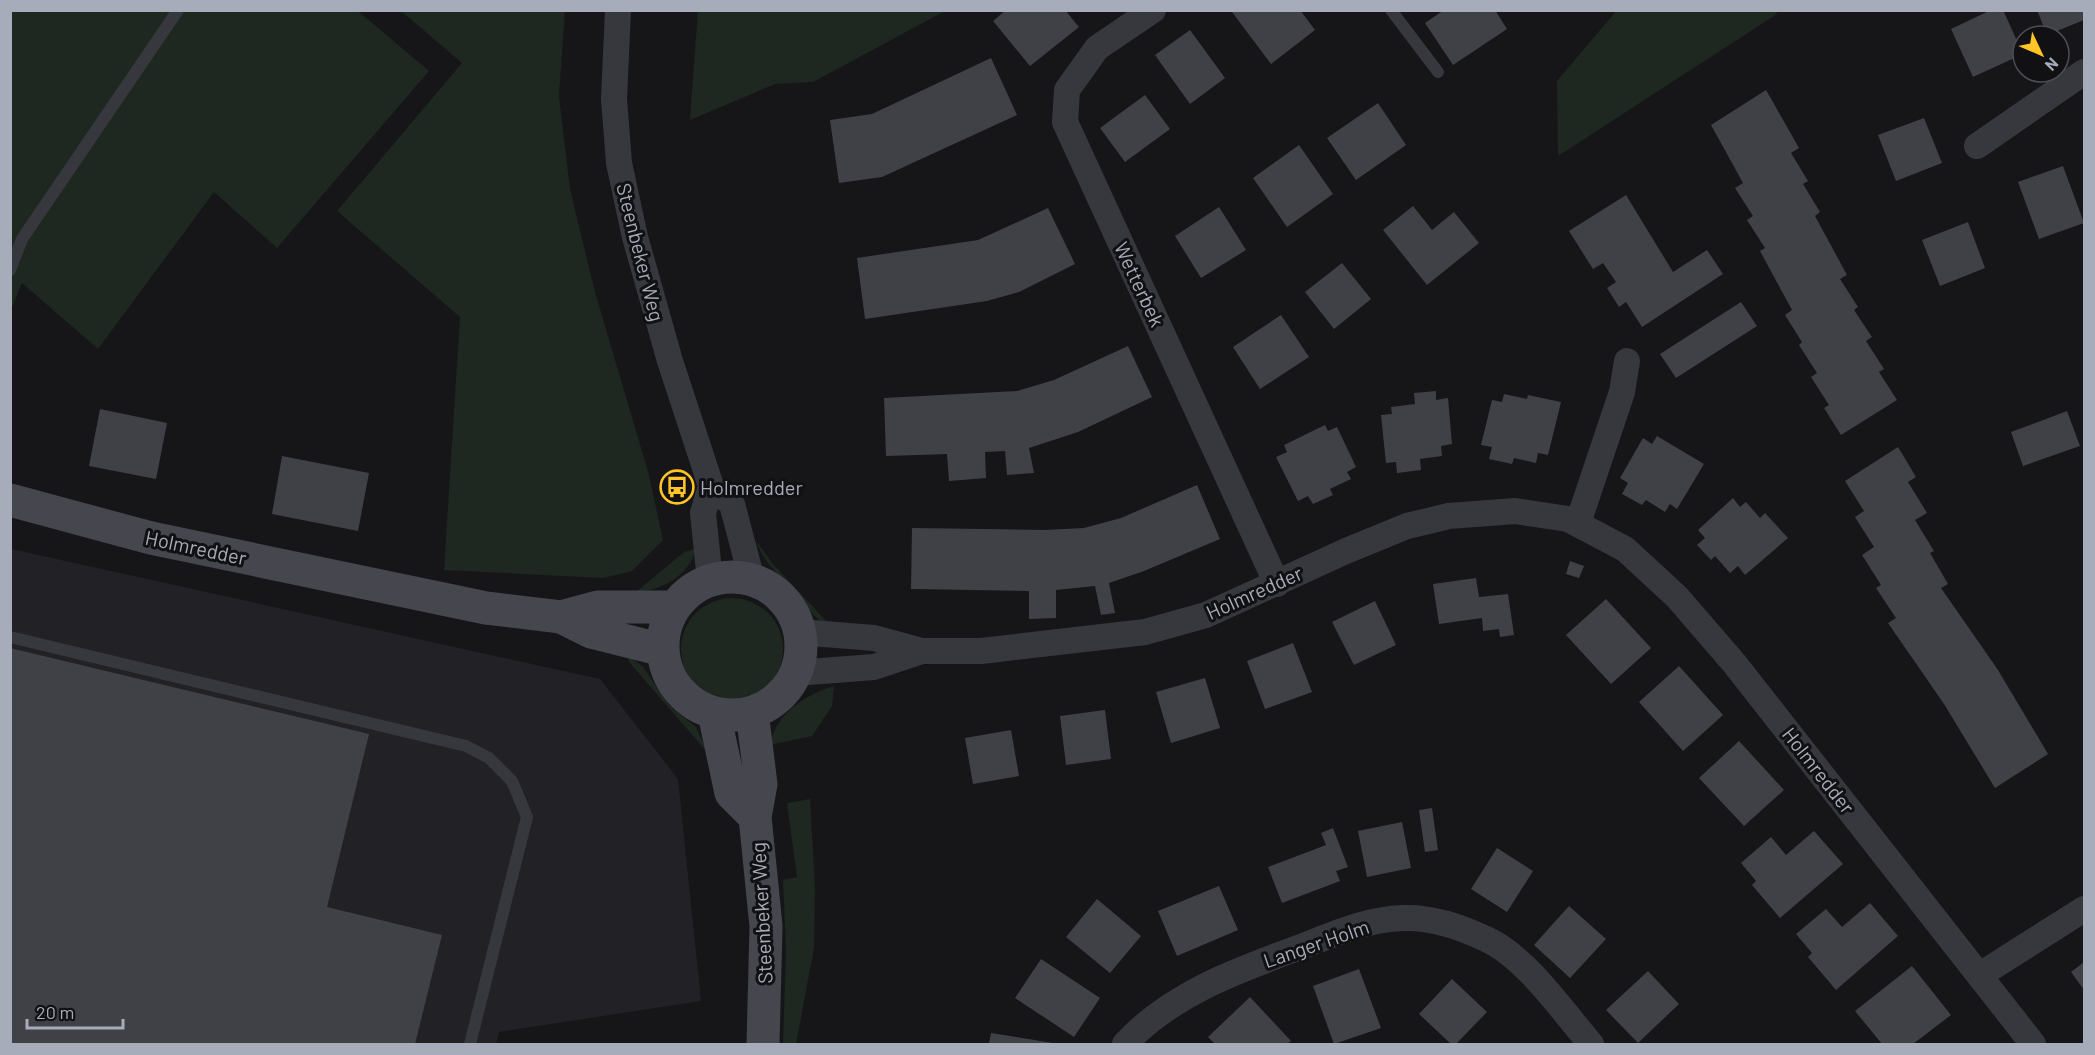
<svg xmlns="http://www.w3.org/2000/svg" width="2095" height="1055" font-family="Barlow,sans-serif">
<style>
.built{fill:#222226}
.green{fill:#1e2720}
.building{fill:#404146}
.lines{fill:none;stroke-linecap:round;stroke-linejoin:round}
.lane{stroke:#37383e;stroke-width:12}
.street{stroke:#37383e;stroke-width:26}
.secondary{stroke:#45464e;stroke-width:33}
.labels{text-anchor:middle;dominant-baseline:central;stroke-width:6;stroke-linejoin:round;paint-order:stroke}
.street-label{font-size:20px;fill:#a7acba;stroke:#111114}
.poi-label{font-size:20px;fill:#a7acba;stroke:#111114;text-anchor:start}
</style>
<rect width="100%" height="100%" fill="#161619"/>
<path class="built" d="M11,549l589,130 78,100 23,222 -202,31 -3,12h-485z"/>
<path class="green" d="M698,10h247v1l-132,71 -38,2 -85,36z
M1617,10h159l1,4 -219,142 -1,-75z
M11,11h347l71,60 -152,177 -63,-56 -116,157 -76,-66 -11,27z
M401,11h164l-6,85 11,93 25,103 54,183 14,65 -31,31 -29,7 -159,-8 16,-253 -123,-106 125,-148z
M756,541l17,23 54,58h-5c-11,-8 -17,-18 -26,-28 -16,-19 -31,-29 -40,-53z
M695,549c-4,26 -34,42 -59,43l48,-40z
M681 649a51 51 0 1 1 102 0a51 51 0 1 1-102 0Z
M627,654l16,13 27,39 26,21 12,26 -79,-91z
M834,686l-2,20 -20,30 -42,9c6,-32 35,-50 64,-59z
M810,799l5,87 -1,62 -18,96h-13l3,-93 -3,-71 14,-3 -10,-74z"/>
<path class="building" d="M1006,10h59l14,17 -49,39 -37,-45z
M1234,10h66l15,20 -44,34 -39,-52z
M1444,10h51l12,19 -54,36 -28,-42z
M1991,10h12l20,44 -50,23 -22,-48z
M2037,10h47v10l-37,15z
M1190,30l35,48 -35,26 -35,-49z
M991,58l26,57 -135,62 -43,6 -9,-63 42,-6z
M1766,90l33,58 -8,5 17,28 -5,3 17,28 -5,4 32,59 -7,4 18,28 -4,3 18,27 -6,4 18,28 -5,3 18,28 -56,35 -17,-27 5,-3 -18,-28 6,-4 -18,-28 3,-3 -17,-27 7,-5 -32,-59 5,-3 -18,-28 6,-4 -18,-28 8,-5 -32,-58z
M1145,95l25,34 -45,33 -25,-34z
M1378,103l28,42 -50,35 -29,-42z
M1924,118l18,45 -46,18 -18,-46z
M1299,145l34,49 -46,33 -34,-49z
M2063,166l21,57 -45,16 -21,-57z
M1626,195l47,77 34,-22 16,24 -81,53 -16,-25 -7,5 -12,-19 9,-6 -13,-19 -10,6 -24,-38z
M1413,206l19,24 22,-18 25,31 -52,42 -44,-55z
M1219,207l27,43 -45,28 -26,-42z
M1048,208l27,56 -56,28 -32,9 -122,18 -8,-61 121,-18z
M1968,222l17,46 -45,18 -18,-46z
M1342,263l29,36 -37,30 -29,-37z
M1741,302l16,24 -81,52 -16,-24z
M1281,315l28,42 -49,32 -27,-42z
M1128,346l24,51 -74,35 -49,16 5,25 -27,2 -2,-24 -20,1 1,26 -37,3 -2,-27 -61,2 -2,-58 133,-7 37,-11z
M1436,391v9l12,-2 4,46 -11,2 1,10 -22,3 1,11 -24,3 -1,-11 -10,1 -5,-48 11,-1 -1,-7 24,-3 -1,-11z
M1504,394l23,5 1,-4 33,7 -13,53 -10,-2 -2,10 -22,-5 -2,6 -23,-5 3,-12 -11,-2 11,-45 10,2z
M100,409l67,14 -11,56 -67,-13z
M2067,411l13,35 -57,20 -12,-34z
M1325,425l3,6 9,-4 19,40 -9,5 4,7 -21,10 3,6 -20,9 -5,-8 -10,5 -22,-44 11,-5 -3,-7z
M1657,436l47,28 -27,45 -7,-5 -5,8 -19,-12 -4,5 -20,-11 6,-11 -8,-5 23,-40 9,6z
M1898,447l18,30 -8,5 19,31 -12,7 19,31 -4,2 18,31 -7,4 57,82 50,84 -53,34 -51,-84 -56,-81 8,-5 -20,-30 5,-3 -19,-30 12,-8 -19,-30 9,-6 -19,-30z
M282,456l87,17 -11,58 -86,-17z
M1197,485l23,54 -76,32 -35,12 6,30 -14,2 -6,-29 -39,4v28l-27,1v-28l-118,-2 1,-61 133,2 39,-2 37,-10z
M1733,498l7,9 6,-5 14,16 5,-5 23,25 -43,37 -7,-9 -8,7 -15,-17 -4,4 -14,-15 8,-7 -7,-8z
M1570,561l14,5 -5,12 -13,-4z
M1476,578l3,19 29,-3 6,41 -14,2 -1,-8 -16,2 -1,-13 -43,6 -6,-40z
M1606,599l45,49 -40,36 -45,-49z
M1375,601l21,44 -42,20 -22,-43z
M1293,643l19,49 -47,17 -18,-48z
M10,648l359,86 -42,173 115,28 -27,109h-405z
M1679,666l44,49 -40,36 -44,-49z
M1205,678l15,50 -49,15 -15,-51z
M1105,710l6,49 -45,6 -6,-49z
M1011,730l8,46 -46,8 -8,-46z
M1739,741l45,49 -40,36 -45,-48z
M1432,808l6,42 -13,2 -6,-42z
M1402,822l9,46 -44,9 -9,-46z
M1333,828l15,39 -12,4 4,10 -58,22 -14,-36 58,-22 -5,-12z
M1814,831l29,33 -63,54 -28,-33 4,-4 -15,-18 30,-26 15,18z
M1497,848l36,23 -26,41 -36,-23z
M1219,886l19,44 -61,26 -19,-45z
M1097,899l44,37 -31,37 -44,-36z
M1870,903l28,33 -62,54 -28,-33 4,-4 -16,-19 30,-25 16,18z
M1569,906l37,33 -36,39 -36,-33z
M1041,959l59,39 -26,39 -59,-39z
M2084,962v28l-13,-18z
M1912,966l39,49 -38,29h-31l-27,-33z
M1359,969l22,59 -47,16 -21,-58z
M1648,971l31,33 -41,39 -32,-33z
M1452,979l35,33 -31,32h-5l-32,-30z
M1250,997l41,44 -4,3h-72l-7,-7z
M991,1033l62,10v1h-64z"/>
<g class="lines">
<path class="lane" d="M1391,10l47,62
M10,270l12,-31 156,-229
M10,637l456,109 23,12 23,23 15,36 -57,227"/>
<path class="street" d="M618,10l-4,89 5,64 16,74 35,124 41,125 -8,27 7,68
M1153,10l-56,38 -30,42 -2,32 212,462
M1977,146l107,-74
M711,486l21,18 20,76
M1578,523l44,-131 5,-31
M799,632l75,6 48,13h59l164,-19 61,-17 140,-64 61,-25 42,-10 66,-5 53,8 57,30 52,48 57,66 299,381
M795,673l79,-6 48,-16
M1980,975l104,-66
M1125,1044c46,-50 111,-73 173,-96 34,-13 68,-29 105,-30 27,-1 58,9 83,21 39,17 77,73 105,105"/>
<path class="secondary" d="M10,500l141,38 335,70 75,9 37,-10h77
M663 646a69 69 0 1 1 138 0a69 69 0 1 1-138 0Z
M561,617l30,15 72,18
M752,712l9,72 -6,33 11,109 -3,118
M714,713l17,80 24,24"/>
</g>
<defs>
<symbol id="bus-ring" viewBox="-11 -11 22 22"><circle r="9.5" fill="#111114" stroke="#ffc428" stroke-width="1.5"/><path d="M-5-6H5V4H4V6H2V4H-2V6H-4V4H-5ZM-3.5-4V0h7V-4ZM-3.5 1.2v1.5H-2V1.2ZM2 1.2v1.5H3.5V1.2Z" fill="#ffc428"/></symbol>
</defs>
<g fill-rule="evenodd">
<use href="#bus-ring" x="658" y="468" width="38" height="38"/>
</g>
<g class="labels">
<g class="street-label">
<text transform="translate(641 252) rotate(76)">Steenbeker Weg</text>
<text transform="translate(1140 284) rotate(65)">Wetterbek</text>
<text transform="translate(196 547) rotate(12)">Holmredder</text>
<text transform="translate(1254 592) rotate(-24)">Holmredder</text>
<text transform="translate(1819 770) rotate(52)">Holmredder</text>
<text transform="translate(761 913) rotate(-93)">Steenbeker Weg</text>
<text transform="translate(1316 943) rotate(-19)">Langer Holm</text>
</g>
<g class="poi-label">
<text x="700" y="487">Holmredder</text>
</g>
</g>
<rect width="2095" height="1055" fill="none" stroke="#a7acba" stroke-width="24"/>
<g transform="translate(2041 54) rotate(134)"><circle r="28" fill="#111114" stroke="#4d4f56" stroke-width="1.5"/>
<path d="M0-4.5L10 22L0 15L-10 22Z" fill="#ffc428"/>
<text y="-9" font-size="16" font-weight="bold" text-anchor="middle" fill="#a7acba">N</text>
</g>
<path d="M27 1019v9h96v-9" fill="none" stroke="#a7acba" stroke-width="3"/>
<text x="36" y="1019" font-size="18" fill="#a7acba" stroke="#111114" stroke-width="4.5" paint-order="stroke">20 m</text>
</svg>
